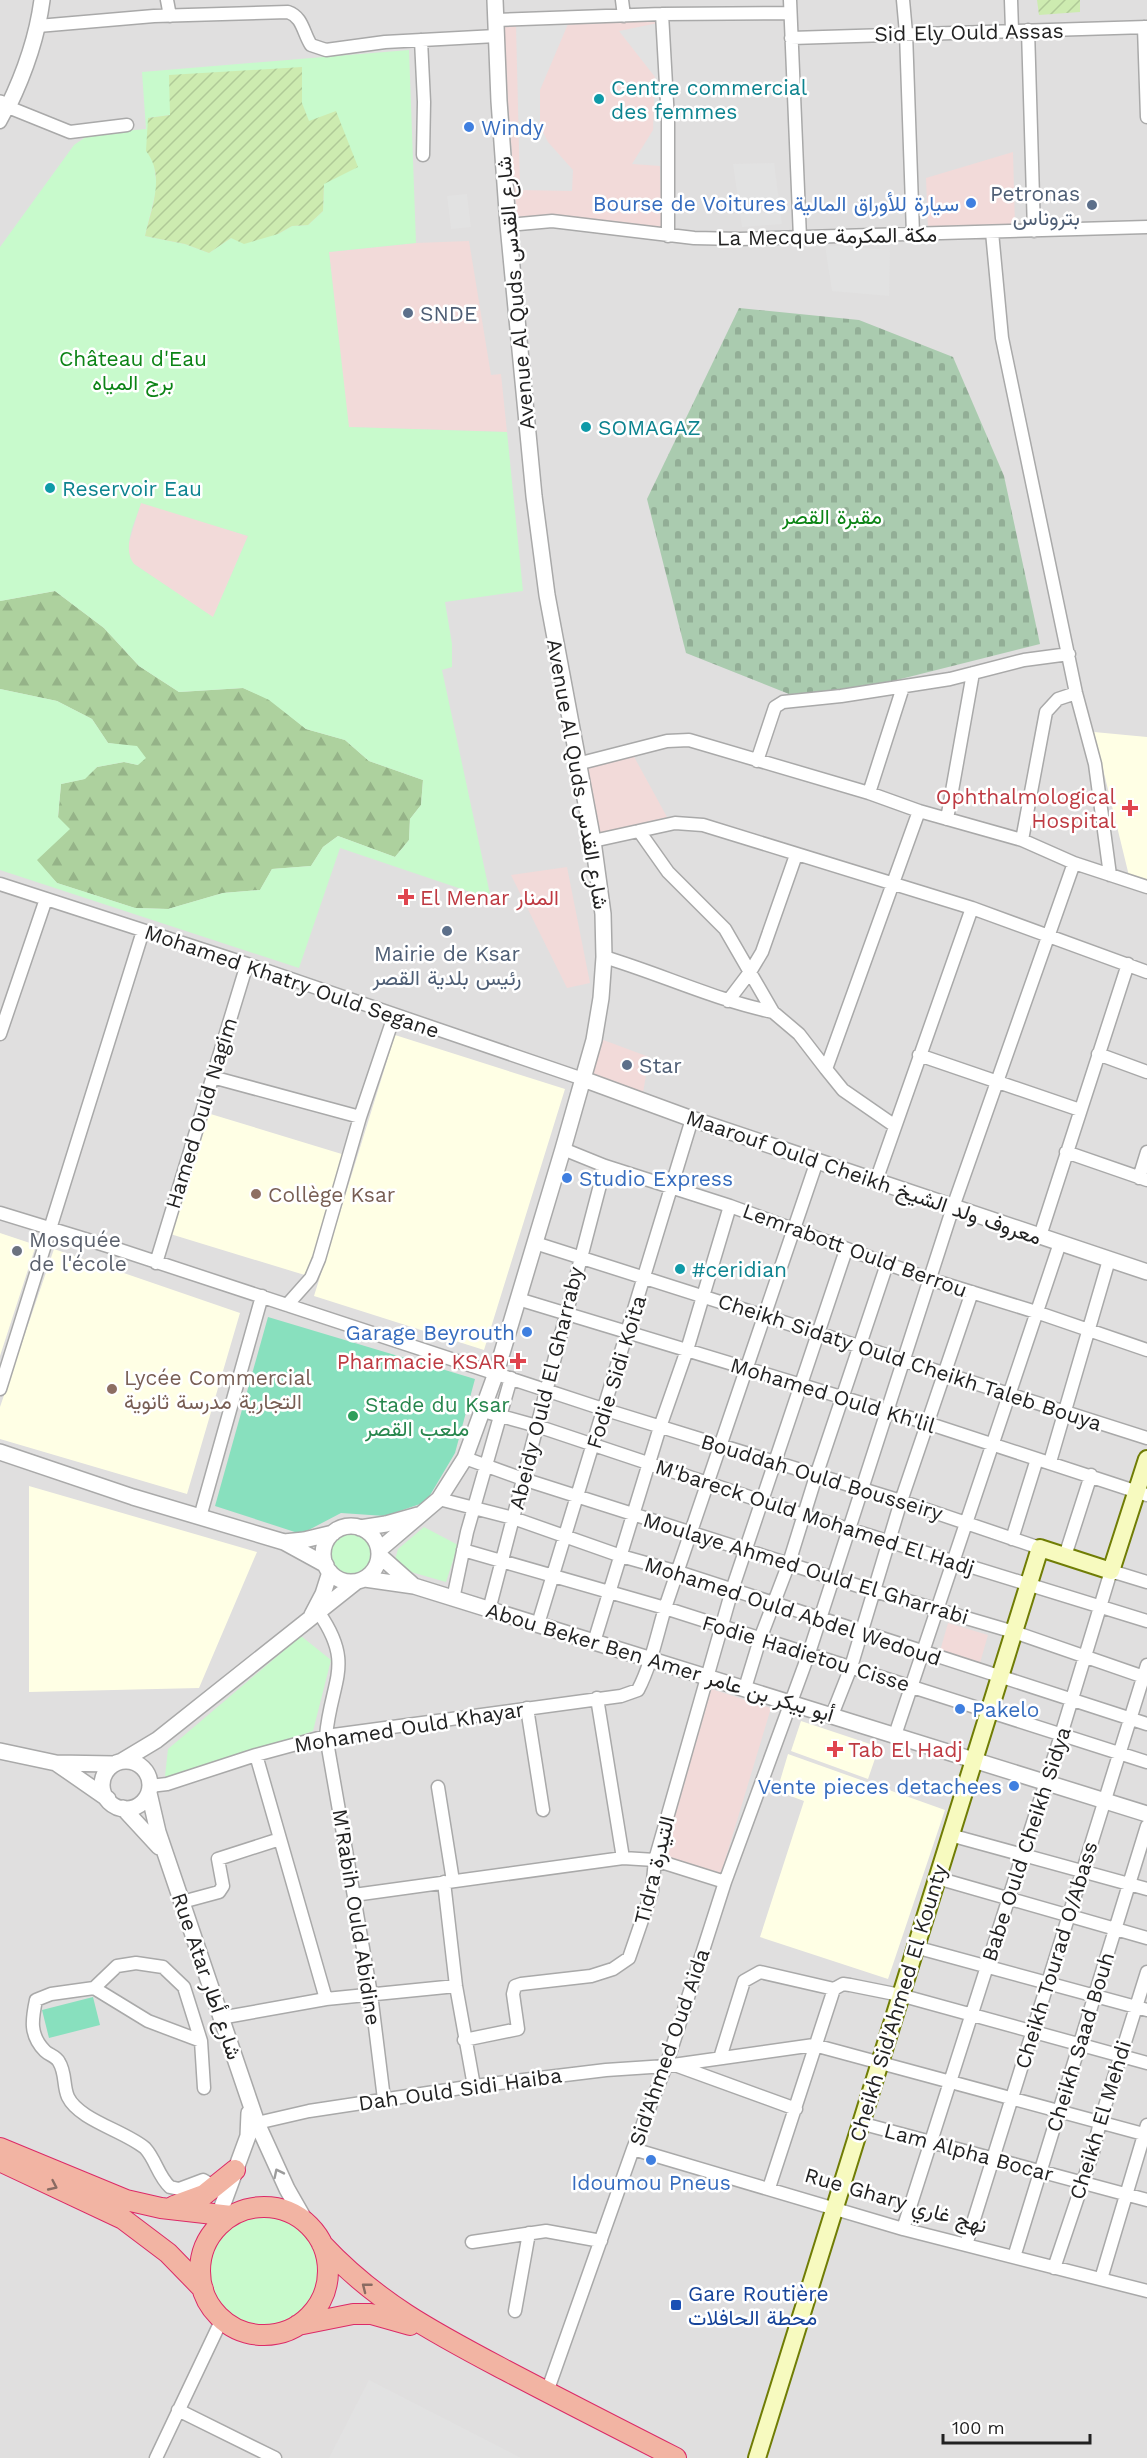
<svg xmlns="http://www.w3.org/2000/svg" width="1147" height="2458" font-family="'Work Sans',Vazirmatn,sans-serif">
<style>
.residential{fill:#e0dfdf}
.commercial{fill:#f2dad9}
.education{fill:#ffffe5}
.forest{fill:url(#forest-firs)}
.cemetery{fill:url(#cemetery-stones)}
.park{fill:#c8facc;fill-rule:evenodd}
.garden{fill:url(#garden-furrows)}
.pitch{fill:#88e0be}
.parking{fill:#e2e2e2}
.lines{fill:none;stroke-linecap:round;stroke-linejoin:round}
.minor-casing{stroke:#a9a9a9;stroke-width:15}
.tertiary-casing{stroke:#a9a9a9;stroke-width:18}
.secondary-casing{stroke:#707d05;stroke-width:20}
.trunk-casing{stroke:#dc2a67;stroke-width:22}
.minor{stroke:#fff;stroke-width:12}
.tertiary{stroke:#fff;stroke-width:15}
.secondary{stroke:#f7fabf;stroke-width:16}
.trunk{stroke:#f2b4a3;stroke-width:20}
.oneway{stroke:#9c9c9c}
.oneway2{stroke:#8a6b62}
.culture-dot{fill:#0f9aa8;stroke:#fff;stroke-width:2}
.shop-dot{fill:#3f7fe0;stroke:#fff;stroke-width:2}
.service-dot{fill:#5c6f8a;stroke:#fff;stroke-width:2}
.health-dot{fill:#e0444e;stroke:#fff;stroke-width:2}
.education-dot{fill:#8d6e63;stroke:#fff;stroke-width:2}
.worship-dot{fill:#6b7280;stroke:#fff;stroke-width:2}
.leisure-dot{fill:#2e9e5b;stroke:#fff;stroke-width:2}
.transit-dot{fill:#1a4fb4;stroke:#fff;stroke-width:2}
.labels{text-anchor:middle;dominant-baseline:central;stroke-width:5;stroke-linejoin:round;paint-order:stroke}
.street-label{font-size:21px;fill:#222;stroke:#fff}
.culture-label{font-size:21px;fill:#0d838f;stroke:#fff;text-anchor:start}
.shop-label{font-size:21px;fill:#366cbe;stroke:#fff;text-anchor:start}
.service-label{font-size:21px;fill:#4e5e75;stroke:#fff;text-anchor:start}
.park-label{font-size:21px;fill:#0c8416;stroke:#fff}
.health-label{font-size:21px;fill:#be3a42;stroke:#fff;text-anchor:end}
.education-label{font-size:21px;fill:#785e54;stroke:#fff;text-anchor:start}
.worship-label{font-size:21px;fill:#5b616d;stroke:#fff;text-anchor:start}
.leisure-label{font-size:21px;fill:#27864d;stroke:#fff;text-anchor:start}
.transit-label{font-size:21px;fill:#164399;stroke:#fff;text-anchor:start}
</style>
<defs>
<pattern id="forest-firs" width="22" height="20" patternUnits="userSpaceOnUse" patternTransform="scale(1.5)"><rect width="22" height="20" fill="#add19e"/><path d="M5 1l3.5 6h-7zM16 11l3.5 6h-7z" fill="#95b388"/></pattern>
<pattern id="cemetery-stones" width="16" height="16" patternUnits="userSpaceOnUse" patternTransform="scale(1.5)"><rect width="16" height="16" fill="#aacbaf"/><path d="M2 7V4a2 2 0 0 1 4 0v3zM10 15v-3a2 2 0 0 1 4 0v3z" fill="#92ae96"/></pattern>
<pattern id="garden-furrows" width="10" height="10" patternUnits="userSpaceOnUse" patternTransform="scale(1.5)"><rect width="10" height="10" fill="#cdebb0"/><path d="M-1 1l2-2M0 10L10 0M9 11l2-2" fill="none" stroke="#b0c997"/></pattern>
</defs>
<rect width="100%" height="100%" fill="#f2efe9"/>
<path class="residential" d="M0,0h1147v2458h-1147z"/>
<path class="commercial" d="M655,21l7,209 -109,-14 -36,2 -15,-191z
M1013,152l2,75 -87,1 -2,-50z
M469,241l22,134 10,-1 6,58 -159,-5 -19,-175 87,-9z
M141,502l107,34 -35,82 -79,-54 -4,-5 -2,-13z
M632,753l35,64 -70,17 -15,-68z
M567,867l23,116 -23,5 -56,-113z
M598,1038l51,19 -7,42 -55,-21z
M948,1623l40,12 -8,28 -40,-12z
M708,1688l63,20 -51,169 -63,-19z"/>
<path class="education" d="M1094,732l53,5v145l-17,-2z
M395,1035l170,54 -81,261 -170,-54z
M204,1112l141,43 -37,121 -141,-43z
M0,1233l36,12 -36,111z
M54,1249l186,64 -53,181 -187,-55v-32z
M29,1486l228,66 -58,136 -170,4z
M801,1721l78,26 -11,32 -77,-28z
M788,1754l157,56 -57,169 -128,-42 44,-136 -27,-10z"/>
<path class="forest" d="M55,591l49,37 35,38 40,26 64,-4 26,11 37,30 39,11 24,21 54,19 -2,25 -11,14 -1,21 -14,17 -57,-21 -15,11 -12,19 -39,3 -12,21 -37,3 -55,16 -33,-1 -78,-25 -21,-23 15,-14 7,-29 3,-33 23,-5 13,-12 27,-5 14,3 -2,-18 -28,-4 -16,-24 -35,-18 -57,-12v-88z"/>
<path class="cemetery" d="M739,308l120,12 94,37 51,119 36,168 -191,48 -60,2 -103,-41 -39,-154z"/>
<path class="park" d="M409,50l7,193 -87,9 20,175 158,5 16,159 -78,11 7,42v23l-10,3 49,229 -151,-51 -41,120 -299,-98v-181l57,12 35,18 16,24 29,3 9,12 -8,7 -14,-3 -27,5 -12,12 -24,5 -3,33 12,12 -33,31 20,23 78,25 33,1 55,-16 37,-3 12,-21 39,-3 12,-19 15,-11 57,21 14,-17 1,-21 11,-14 2,-25 -54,-19 -24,-21 -39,-11 -37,-29 -26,-12 -64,4 -40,-26 -35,-38 -49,-37 -55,10v-354l74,-102 16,-11 56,-5 -4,-57zM301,67l1,37 7,18 15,62 -1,27 -15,14 -16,1 -14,8 -47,4 -22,15 -24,-9 -40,-8 12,-49 -9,-69 22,-3zM141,503l107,33 -35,81 -79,-53c-13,-17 2,-43 7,-61z
M424,1527l34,18 -12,37 -42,-12 -9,-10 3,-11z
M329 1554a22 22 0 1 1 44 0a22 22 0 1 1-44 0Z
M301,1636l30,24 -18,71 -140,49 -8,-4 3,-27z
M205 2270a58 58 0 1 1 116 0a58 58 0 1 1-116 0Z"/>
<path class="garden" d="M1037,0h43v12l-41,3z
M302,67v36l7,18 27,-10 22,56 -34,17 -1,27 -15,14 -16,1 -14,8 -34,10 -13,-6 -22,15 -24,-9 -40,-8c6,-27 21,-60 1,-85l2,-33 22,-3 -1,-40z"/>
<path class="pitch" d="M268,1317l207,62 -20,74 -29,49 -41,14 -44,-3 -40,21 -86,-28z
M93,1997l7,28 -51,13 -7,-28z"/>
<path class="parking" d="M658,23l3,143 -29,-2 21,-34 2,-53 -36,-46z
M568,24l-28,66v36l8,16 25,28 -1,21 -52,-1 -4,-165z
M774,163l8,61 -40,3 -9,-63z
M467,194l4,33 -20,2 -4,-33z
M825,245l65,5 -1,46 -57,-5z
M369,2380l152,78h-192z"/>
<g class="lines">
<defs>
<path id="minor" d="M167,0l3,16
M622,0l2,16
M790,0l10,238
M903,0l3,33 7,201
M1011,0l1,30
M662,14l6,106v116
M496,20l166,-6 128,-1
M38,26l116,-10 134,-4c15,5 15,21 23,33l15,5 59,-8 111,-6
M1144,27l3,90
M1028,30l6,201
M791,38l356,-11
M421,40l3,62 -1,53
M0,122l8,-15 62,25 57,-7
M508,225l44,-4 142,17 46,1 407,-12
M992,232l10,106 74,355 19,71 15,111
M757,761l18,-54 8,-5 58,-6 109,-17 74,-19 45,-6
M577,764l90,-23 22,-1 180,53 50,18 103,29 52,23 73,24
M869,793l34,-106
M947,819l26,-146
M639,831l29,41 57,57 48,83 26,22 27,35
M1022,840l24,-128 12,-13 18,-6
M593,841l82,-18 28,2 269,83 175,64
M0,884l247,80 336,115
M604,957c57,17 111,43 169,55
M728,1001l22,-29 12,-20 34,-97
M0,1034l46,-135
M1098,1054l49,18
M919,1055l161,55
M212,1077l148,40
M895,1126l-52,-36 -17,-21 93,-258
M563,1149l42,17 125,40 199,73 107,33 111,38
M1066,1152l81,28
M1139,1178l8,-26
M876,1181l96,-273
M0,1213l111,34 492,162 298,92 139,47
M1040,1236l88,-272
M535,1243l612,195
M156,1263l91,-299
M518,1299l409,124 220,72
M287,1305l24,-27 8,-19 41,-142 34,-101
M0,1389l143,-458
M483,1411l54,15 266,89 344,106
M465,1458l58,21 351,112 140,41 133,46
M1050,1462l59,-202
M439,1499l74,19 108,38 57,16 469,152
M200,1517l62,-221
M1012,1539l25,-80
M463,1550l202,58 482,154
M1065,1556l26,-81
M453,1599l14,-67 44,-154
M489,1610l116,-444
M319,1613c36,52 12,67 7,123l45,258 13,105
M538,1624l154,-505
M594,1642l66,-215 27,-77 43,-144
M745,1688l15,-49 29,-76 27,-87 71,-212
M597,1698l26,160
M527,1708l16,102
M832,1715l19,-48 50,-166 71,-209
M895,1735l165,-492
M256,1755l70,244
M150,1786l17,-2 89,-29 70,-19 295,-40 17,-6c13,-25 19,-55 27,-82l152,-447
M438,1787l15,94
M950,1835l197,54
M937,1878l210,60
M444,1882l12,104 18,100
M354,1895l269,-37 32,2 70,22
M182,1902l37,-10 4,-6 -5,-27 62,-20
M915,1947l232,63
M94,1988l54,33 53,20
M834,1989l9,-5 7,1 50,10 247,68
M220,2018l106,-19 130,-13
M464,2040l54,-11 -5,-35 2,-8 6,-2 70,-8 22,-7 16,-11 23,-67 3,-31 77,-270 114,-340
M720,2058l24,-77 16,-9 74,17
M675,2065l121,44
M204,2088l-3,-47 -17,-54 -21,-20 -27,-4 -19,3 -23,22 -43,6 -15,6c-4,19 -7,35 9,51 4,4 11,5 14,11 7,11 4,24 9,35 11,23 57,34 77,51 11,12 13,28 25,39l9,2 24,-9 12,7
M257,2123l52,-12 165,-25 132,-16 60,-4 148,-21 333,90
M860,2123l287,77
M633,2149l270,80 244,62
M769,2188l65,-199
M903,2229l158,-494 50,-164 36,11
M472,2242l74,-11 55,10
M966,2245l181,-580
M1014,2257l133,-431
M1054,2268l39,-116 7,-30 47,-150
M1101,2279l46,-154
M515,2311l14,-78
M547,2392l86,-243 33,-83 59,-184 84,-229 144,-446 121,-344
M178,2410l97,48
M156,2458l66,-139"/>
<path id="tertiary" d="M0,103l8,4c17,-35 29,-69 34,-107
M583,1079l109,40 455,153
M0,1452l133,45 151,45 42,23
M323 1554a28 28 0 1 1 56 0a28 28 0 1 1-56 0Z
M360,1528l26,-4 32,-9
M284,1542l20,-2 29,-7
M379,1550l60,-51 26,-41 31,-85 67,-224 31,-109 7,-42 3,-41 -1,-43 -10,-73 -46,-246 -13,-99 -26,-271 -9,-124 -4,-101
M379,1555l35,31
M365,1579l49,7 733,228
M312,1615l11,-21 7,-22
M0,1751l56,12 58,1
M122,1761l35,-21 199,-158
M102 1785a24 24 0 1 1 48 0a24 24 0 1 1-48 0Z
M56,1763l52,36
M149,1793l9,39 99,291 30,66 20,35
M123,1808l36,39
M212,2234l36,-98 1,-23"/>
<path id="secondary" d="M757,2458l283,-910 71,23 36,-112"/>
<path id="trunk" d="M0,2148l126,52 35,8 70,8
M4,2163l119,56 45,34 35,36
M174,2206l30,-11 31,-25
M200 2271a64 64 0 1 1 128 0a64 64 0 1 1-128 0Z
M322,2244c55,59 113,89 183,126 57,30 114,59 171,88
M298,2325l55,-11h18l39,11"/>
</defs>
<use href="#minor" class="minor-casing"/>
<use href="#tertiary" class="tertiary-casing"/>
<use href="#secondary" class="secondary-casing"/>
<use href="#trunk" class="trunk-casing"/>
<use href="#minor" class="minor"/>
<use href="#tertiary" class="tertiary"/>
<use href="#secondary" class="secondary"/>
<use href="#trunk" class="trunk"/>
</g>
<defs><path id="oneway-chevron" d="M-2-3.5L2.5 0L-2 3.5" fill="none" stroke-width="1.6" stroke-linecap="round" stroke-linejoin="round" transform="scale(1.5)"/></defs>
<use class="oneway" href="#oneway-chevron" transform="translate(278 2173) rotate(-116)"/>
<g class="oneway2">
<use href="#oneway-chevron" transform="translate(53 2186) rotate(25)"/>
<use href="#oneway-chevron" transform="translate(366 2287) rotate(-142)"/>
</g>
<g class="culture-dot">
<circle cx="599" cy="99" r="6"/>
<circle cx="586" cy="427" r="6"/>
<circle cx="50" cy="488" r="6"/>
<circle cx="680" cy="1269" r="6"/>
</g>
<g class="shop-dot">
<circle cx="469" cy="127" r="6"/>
<circle cx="971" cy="203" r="6"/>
<circle cx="567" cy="1178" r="6"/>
<circle cx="527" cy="1332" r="6"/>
<circle cx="960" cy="1709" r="6"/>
<circle cx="1014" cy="1786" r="6"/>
<circle cx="651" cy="2160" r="6"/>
</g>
<g class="service-dot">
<circle cx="1092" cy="205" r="6"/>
<circle cx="408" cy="313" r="6"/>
<circle cx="447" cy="931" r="6"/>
<circle cx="627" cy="1065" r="6"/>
</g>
<g class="health-dot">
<path d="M1127 799h6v6h6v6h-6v6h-6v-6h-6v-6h6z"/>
<path d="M403 888h6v6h6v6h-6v6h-6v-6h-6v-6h6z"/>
<path d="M515 1352h6v6h6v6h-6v6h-6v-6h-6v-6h6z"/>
<path d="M832 1740h6v6h6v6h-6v6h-6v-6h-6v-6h6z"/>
</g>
<g class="education-dot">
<circle cx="256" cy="1194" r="6"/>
<circle cx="112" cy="1389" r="6"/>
</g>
<circle class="worship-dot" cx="17" cy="1251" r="6"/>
<circle class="leisure-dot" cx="353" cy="1416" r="6"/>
<rect class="transit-dot" x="670" y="2299" width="12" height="12" rx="3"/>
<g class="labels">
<g class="street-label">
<text transform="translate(969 32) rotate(-1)">Sid Ely Ould Assas</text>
<text transform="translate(827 236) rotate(-1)">La Mecque مكة المكرمة</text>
<text transform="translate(515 293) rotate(-95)">Avenue Al Quds شارع القدس</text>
<text transform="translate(578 774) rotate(80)">Avenue Al Quds شارع القدس</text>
<text transform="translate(292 981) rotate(19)">Mohamed Khatry Ould Segane</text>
<text transform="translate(201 1113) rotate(-73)">Hamed Ould Nagim</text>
<text transform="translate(864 1177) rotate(19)">Maarouf Ould Cheikh معروف ولد الشيخ</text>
<text transform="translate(855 1250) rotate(20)">Lemrabott Ould Berrou</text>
<text transform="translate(910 1362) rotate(18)">Cheikh Sidaty Ould Cheikh Taleb Bouya</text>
<text transform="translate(616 1372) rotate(-73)">Fodie Sidi Koita</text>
<text transform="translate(546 1388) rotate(-76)">Abeidy Ould El Gharraby</text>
<text transform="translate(833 1395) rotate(17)">Mohamed Ould Kh'lil</text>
<text transform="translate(822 1477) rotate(17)">Bouddah Ould Bousseiry</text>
<text transform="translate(815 1517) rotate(18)">M'bareck Ould Mohamed El Hadj</text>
<text transform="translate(806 1568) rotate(17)">Moulaye Ahmed Ould El Gharrabi</text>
<text transform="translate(793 1611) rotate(18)">Mohamed Ould Abdel Wedoud</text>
<text transform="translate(806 1653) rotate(17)">Fodie Hadietou Cisse</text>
<text transform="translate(660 1662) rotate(17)">Abou Beker Ben Amer أبو بيكر بن عامر</text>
<text transform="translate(409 1727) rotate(-9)">Mohamed Ould Khayar</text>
<text transform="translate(1026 1844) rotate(-72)">Babe Ould Cheikh Sidya</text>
<text transform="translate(654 1870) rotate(-76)">Tidra التيدرة</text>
<text transform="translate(357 1917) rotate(81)">M'Rabih Ould Abidine</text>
<text transform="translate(1056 1955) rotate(-73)">Cheikh Tourad O/Abass</text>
<text transform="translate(207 1976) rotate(71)">Rue Atar شارع أطار</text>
<text transform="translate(898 2003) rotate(-73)">Cheikh Sid'Ahmed El Kounty</text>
<text transform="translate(1080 2042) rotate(-73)">Cheikh Saad Bouh</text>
<text transform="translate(669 2047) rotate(-71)">Sid'Ahmed Oud Aida</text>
<text transform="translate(460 2089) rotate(-8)">Dah Ould Sidi Haiba</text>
<text transform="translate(1100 2120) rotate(-73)">Cheikh El Mehdi</text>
<text transform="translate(969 2152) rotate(15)">Lam Alpha Bocar</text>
<text transform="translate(896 2200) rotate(16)">Rue Ghary نهج غاري</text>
</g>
<g class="culture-label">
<text x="611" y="87">Centre commercial<tspan x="611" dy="24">des femmes</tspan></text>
<text x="598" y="427">SOMAGAZ</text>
<text x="62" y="488">Reservoir Eau</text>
<text x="692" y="1269">#ceridian</text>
</g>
<g class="shop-label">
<text x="481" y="127">Windy</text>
<text x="959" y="203" text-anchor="end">Bourse de Voitures سيارة للأوراق المالية</text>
<text x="579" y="1178">Studio Express</text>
<text x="515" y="1332" text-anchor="end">Garage Beyrouth</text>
<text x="972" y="1709">Pakelo</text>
<text x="1002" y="1786" text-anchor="end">Vente pieces detachees</text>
<text x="651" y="2182" text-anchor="middle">Idoumou Pneus</text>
</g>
<g class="service-label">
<text x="1080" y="193" text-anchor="end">Petronas<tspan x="1080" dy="24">بتروناس</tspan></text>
<text x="420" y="313">SNDE</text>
<text x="447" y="953" text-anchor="middle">Mairie de Ksar<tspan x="447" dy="24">رئيس بلدية القصر</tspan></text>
<text x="639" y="1065">Star</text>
</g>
<g class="park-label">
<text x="133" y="358">Château d'Eau<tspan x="133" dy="24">برج المياه</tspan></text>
<text x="832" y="516">مقبرة القصر</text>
</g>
<g class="health-label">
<text x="1116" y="796">Ophthalmological<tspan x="1116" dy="24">Hospital</tspan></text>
<text x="420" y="897" text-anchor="start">El Menar المنار</text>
<text x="506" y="1361">Pharmacie KSAR</text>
<text x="848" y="1749" text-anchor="start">Tab El Hadj</text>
</g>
<g class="education-label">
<text x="268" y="1194">Collège Ksar</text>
<text x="124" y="1377">Lycée Commercial<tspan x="124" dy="24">التجارية مدرسة ثانوية</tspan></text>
</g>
<g class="worship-label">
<text x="29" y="1239">Mosquée<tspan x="29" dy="24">de l'école</tspan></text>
</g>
<g class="leisure-label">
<text x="365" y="1404">Stade du Ksar<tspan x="365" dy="24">ملعب القصر</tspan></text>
</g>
<g class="transit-label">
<text x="688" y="2293">Gare Routière<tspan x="688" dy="24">محطة الحافلات</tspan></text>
</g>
</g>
<path d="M943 2434v9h147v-9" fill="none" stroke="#222222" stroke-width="3"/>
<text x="952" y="2434" font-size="18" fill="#222222" stroke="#ffffff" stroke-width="4.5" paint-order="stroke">100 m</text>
</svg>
